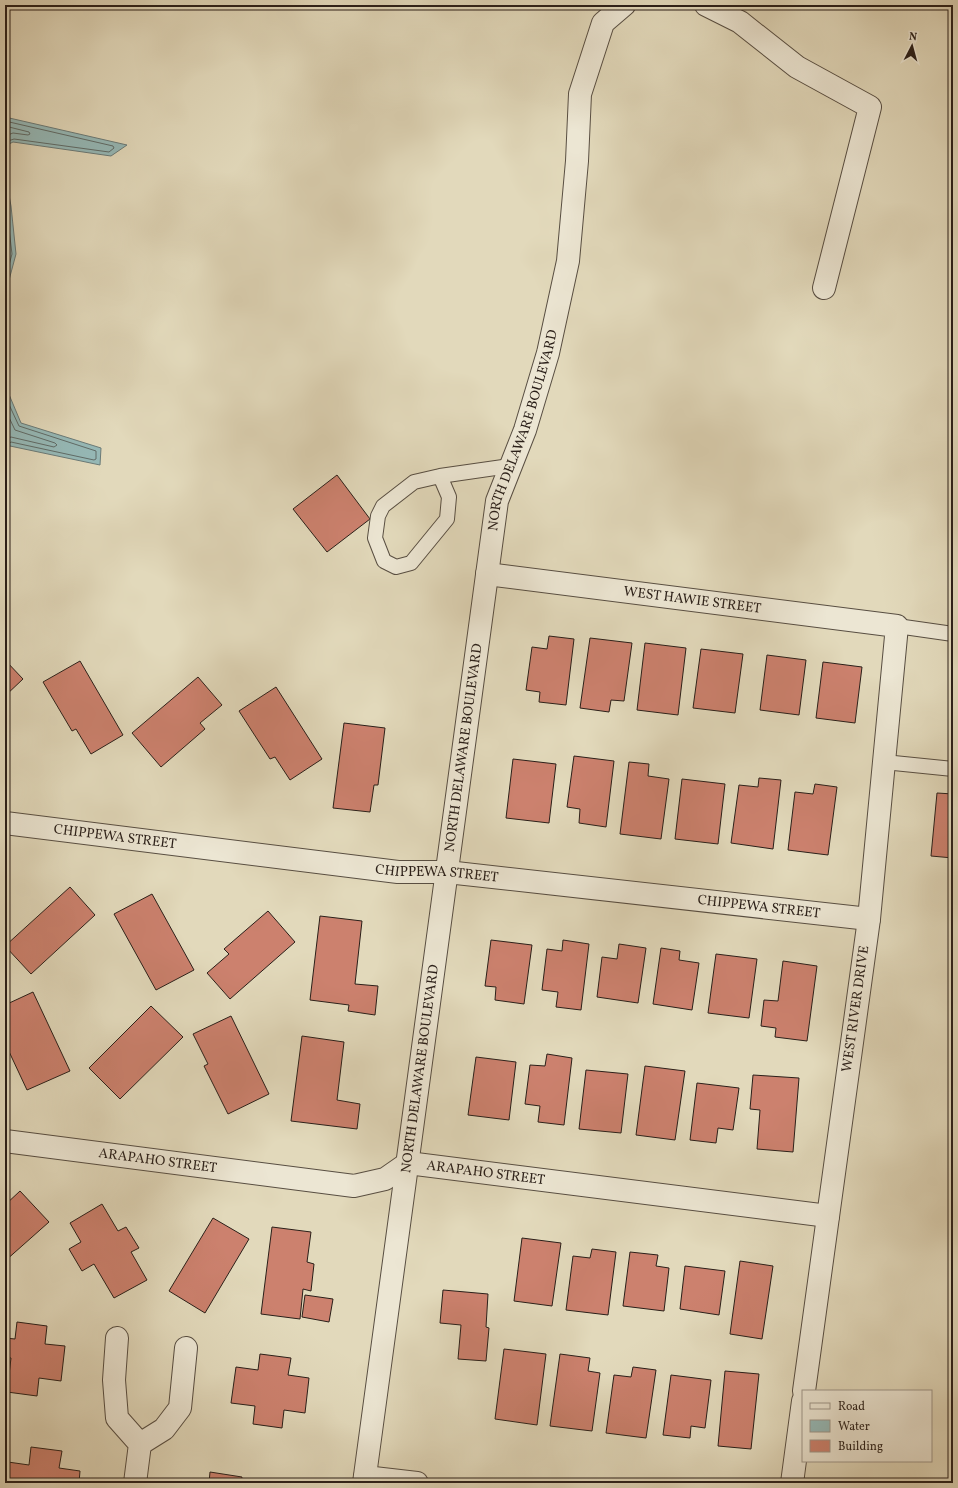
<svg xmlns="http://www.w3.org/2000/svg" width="958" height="1488" font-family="Vollkorn,serif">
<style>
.water{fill:#96b9b7;stroke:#6b7b78}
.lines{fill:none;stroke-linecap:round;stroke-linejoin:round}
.shore{stroke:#606c68;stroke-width:1}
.building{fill:#cc816e;stroke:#2a1f19}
.service-casing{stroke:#584e42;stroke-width:16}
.minor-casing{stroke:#584e42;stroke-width:24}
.service{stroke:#ece6d3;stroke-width:14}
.minor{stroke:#ece6d3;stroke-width:22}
.labels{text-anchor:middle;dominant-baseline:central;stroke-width:3;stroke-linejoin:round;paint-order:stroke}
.street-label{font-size:14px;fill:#2a1f19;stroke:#ece6d3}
</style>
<rect width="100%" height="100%" fill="#e2d9bb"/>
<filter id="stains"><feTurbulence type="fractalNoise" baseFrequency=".005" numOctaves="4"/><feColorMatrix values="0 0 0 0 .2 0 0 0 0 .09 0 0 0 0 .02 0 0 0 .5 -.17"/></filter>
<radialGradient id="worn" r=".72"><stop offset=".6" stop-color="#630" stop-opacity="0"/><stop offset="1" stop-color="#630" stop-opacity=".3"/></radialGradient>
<path class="water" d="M5,117l122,28 -16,11 -98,-14 -8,4z
M5,174l6,32 5,48 -11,41z
M5,385l16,38 80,25 -1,17 -90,-19 -5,5z"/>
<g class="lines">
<path class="shore" d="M5,121l108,25 1,2 -5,4 -95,-13 -9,3
M5,126l24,6 1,2 -2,1 -15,-2 -8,3
M5,195l7,59 -7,26
M5,396l14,30 77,25v8l-2,1 -83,-18 -6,4
M5,409l10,21 40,13 2,2 -3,2 -43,-10 -6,2"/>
</g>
<path class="building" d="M337,475l33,44 -43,33 -34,-43z
M549,636l25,3 -8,66 -27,-3 1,-10 -14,-2 6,-43 15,2z
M590,638l42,5 -8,58 -13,-1 -2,12 -29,-4z
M645,643l41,5 -8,67 -41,-5z
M701,649l42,5 -8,59 -42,-5z
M767,655l39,5 -7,55 -39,-5z
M5,660l18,19 -18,17z
M80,661l43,74 -32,19 -15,-25 -4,2 -29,-49z
M823,662l39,5 -7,56 -39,-5z
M198,677l24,28 -22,18 5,6 -44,38 -29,-34z
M276,687l46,72 -32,21 -15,-23 -5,2 -31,-48z
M344,723l41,5 -7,57h-4l-4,27 -37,-4z
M574,756l40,5 -8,66 -27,-4 1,-14 -13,-2z
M513,759l43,5 -7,59 -43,-5z
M629,762l20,2 -1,12 21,3 -8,60 -41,-5z
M759,778l22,2 -8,69 -42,-6 8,-58 19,2z
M682,779l43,5 -7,60 -43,-5z
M815,784l22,3 -9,68 -40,-5 7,-58 18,2z
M937,793l16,1v64l-22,-2z
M70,887l25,28 -64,59 -26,-28z
M152,894l42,76 -38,20 -42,-76z
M268,911l27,31 -65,57 -23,-26 22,-19 -5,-5z
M320,916l42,5 -7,63 23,2 -3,29 -27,-4 1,-6 -39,-5z
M491,940l41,5 -8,59 -29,-4 1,-13 -11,-1z
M563,940l26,4 -8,66 -25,-3 2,-15 -16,-2 5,-41 15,2z
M619,944l27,4 -8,55 -41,-6 5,-40 15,2z
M661,948l19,3 -1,9 20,3 -7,47 -39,-6z
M716,954l41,5 -8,59 -41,-5z
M783,961l34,5 -10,75 -32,-4 1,-9 -15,-2 3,-26 14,1z
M33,992l37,79 -43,19 -22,-47v-38z
M151,1006l32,31 -63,62 -31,-31z
M231,1016l38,78 -41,20 -24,-48 4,-2 -15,-30z
M302,1036l42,6 -7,58 23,4 -3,25 -66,-8z
M547,1054l25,4 -8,67 -26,-3 2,-16 -15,-2 5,-39 15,1z
M476,1057l40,5 -7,58 -41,-5z
M645,1066l40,5 -10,69 -39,-5z
M586,1070l42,4 -7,59 -42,-4z
M753,1075l46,3 -6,74 -36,-3 3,-39 -10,-1z
M697,1083l42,5 -6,42 -15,-2 -2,15 -26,-3z
M20,1191l29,31 -44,39v-56z
M102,1204l16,27 8,-4 13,21 -8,4 16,28 -33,18 -20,-34 -12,7 -13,-22 12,-7 -11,-19z
M213,1218l36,21 -44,74 -36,-22z
M272,1227l39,5 -4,30 7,2 -3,27 -8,-2 -3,30 -39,-5z
M522,1238l39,5 -9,63 -38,-5z
M592,1249l24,3 -8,63 -42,-5 7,-54 17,2z
M630,1252l28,3 -2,11 13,2 -5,43 -41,-5z
M740,1261l33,5 -11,73 -32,-5z
M685,1266l40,5 -6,44 -39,-6z
M443,1290l45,4 -2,33 3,1 -3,33 -28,-2 3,-34 -21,-2z
M305,1295l28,4 -4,23 -27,-5z
M17,1322l30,4 -2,18 20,2 -4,35 -22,-3 -2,18 -30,-4 4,-34 -6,-1v-19l10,1z
M504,1349l42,5 -9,71 -42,-6z
M260,1354l31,4 -3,17 21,3 -4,35 -21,-3 -2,18 -29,-4 2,-18 -24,-3 5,-36 22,3z
M560,1354l30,4 -2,13 12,2 -8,58 -42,-5z
M633,1367l23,3 -10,68 -40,-5 8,-58 17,2z
M725,1371l34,3 -8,75 -33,-3z
M671,1375l40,5 -6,48 -14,-2 -1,12 -27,-3z
M31,1447l31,4 -3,17 21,3 -1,12h-74l3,-21 21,3z
M210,1472l32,5 -1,6h-32z"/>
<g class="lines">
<defs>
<path id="service" d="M440,476l9,21 -2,22 -36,44 -15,4 -12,-6 -9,-23 3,-22 5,-10 31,-24 26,-6 70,-10
M897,626l56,8
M884,762l69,7"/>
<g id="minor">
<path d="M706,5l34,17 57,45 73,40 -46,181"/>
<path id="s1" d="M487,574l410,52 -28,293 -65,472"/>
<path id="s2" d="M5,823l393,49h49l422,47"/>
<path id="s3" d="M5,1141l349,45 31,-7 23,-16 420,53"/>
<path d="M117,1338l-3,42 3,38 23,26 -5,39"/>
<path d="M140,1444l24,-15 16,-21 6,-60"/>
<path d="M365,1477l52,6"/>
<path id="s4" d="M364,1483l133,-982 28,-71 23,-77 20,-92 9,-100 3,-67 23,-71 21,-18"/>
<path d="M792,1483l11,-82"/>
</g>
</defs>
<use href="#service" class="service-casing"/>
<use href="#minor" class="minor-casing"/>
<use href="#service" class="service"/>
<use href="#minor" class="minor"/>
</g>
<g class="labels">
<g class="street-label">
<text stroke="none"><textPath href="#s4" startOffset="1066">NORTH DELAWARE BOULEVARD</textPath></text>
<text stroke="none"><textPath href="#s1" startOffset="207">WEST HAWIE STREET</textPath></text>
<text stroke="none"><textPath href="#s4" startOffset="742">NORTH DELAWARE BOULEVARD</textPath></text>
<text stroke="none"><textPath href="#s2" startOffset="111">CHIPPEWA STREET</textPath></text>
<text stroke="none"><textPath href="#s2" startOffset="435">CHIPPEWA STREET</textPath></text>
<text stroke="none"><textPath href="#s2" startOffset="759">CHIPPEWA STREET</textPath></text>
<text transform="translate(856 1009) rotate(-82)">WEST RIVER DRIVE</text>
<text stroke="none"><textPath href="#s4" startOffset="418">NORTH DELAWARE BOULEVARD</textPath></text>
<text stroke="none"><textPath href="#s3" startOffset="154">ARAPAHO STREET</textPath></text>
<text stroke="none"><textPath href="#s3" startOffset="490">ARAPAHO STREET</textPath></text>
</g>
</g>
<rect width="958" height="1488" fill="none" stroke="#e2d9bb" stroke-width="20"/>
<rect x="6" y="6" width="946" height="1476" fill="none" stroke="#2a1f19" stroke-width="2"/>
<rect x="10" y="10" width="938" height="1468" fill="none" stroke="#2a1f19"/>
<rect x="802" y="1390" width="130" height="72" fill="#ece6d3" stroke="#9e9689"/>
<rect x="810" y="1403" width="20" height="6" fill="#ece6d3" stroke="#9e9689"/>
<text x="838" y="1410" font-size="12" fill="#2a1f19">Road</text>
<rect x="810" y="1420" width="20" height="12" fill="#96b9b7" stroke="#9e9689"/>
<text x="838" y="1430" font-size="12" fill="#2a1f19">Water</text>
<rect x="810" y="1440" width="20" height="12" fill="#cc816e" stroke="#9e9689"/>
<text x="838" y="1450" font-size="12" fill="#2a1f19">Building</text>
<g transform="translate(912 46) rotate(6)" stroke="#ece6d3" stroke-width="3" paint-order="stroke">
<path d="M0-3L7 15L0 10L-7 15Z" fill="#2a1f19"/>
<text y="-6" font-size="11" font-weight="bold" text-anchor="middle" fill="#2a1f19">N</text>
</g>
<rect width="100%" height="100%" filter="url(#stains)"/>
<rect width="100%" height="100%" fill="url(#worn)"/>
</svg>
